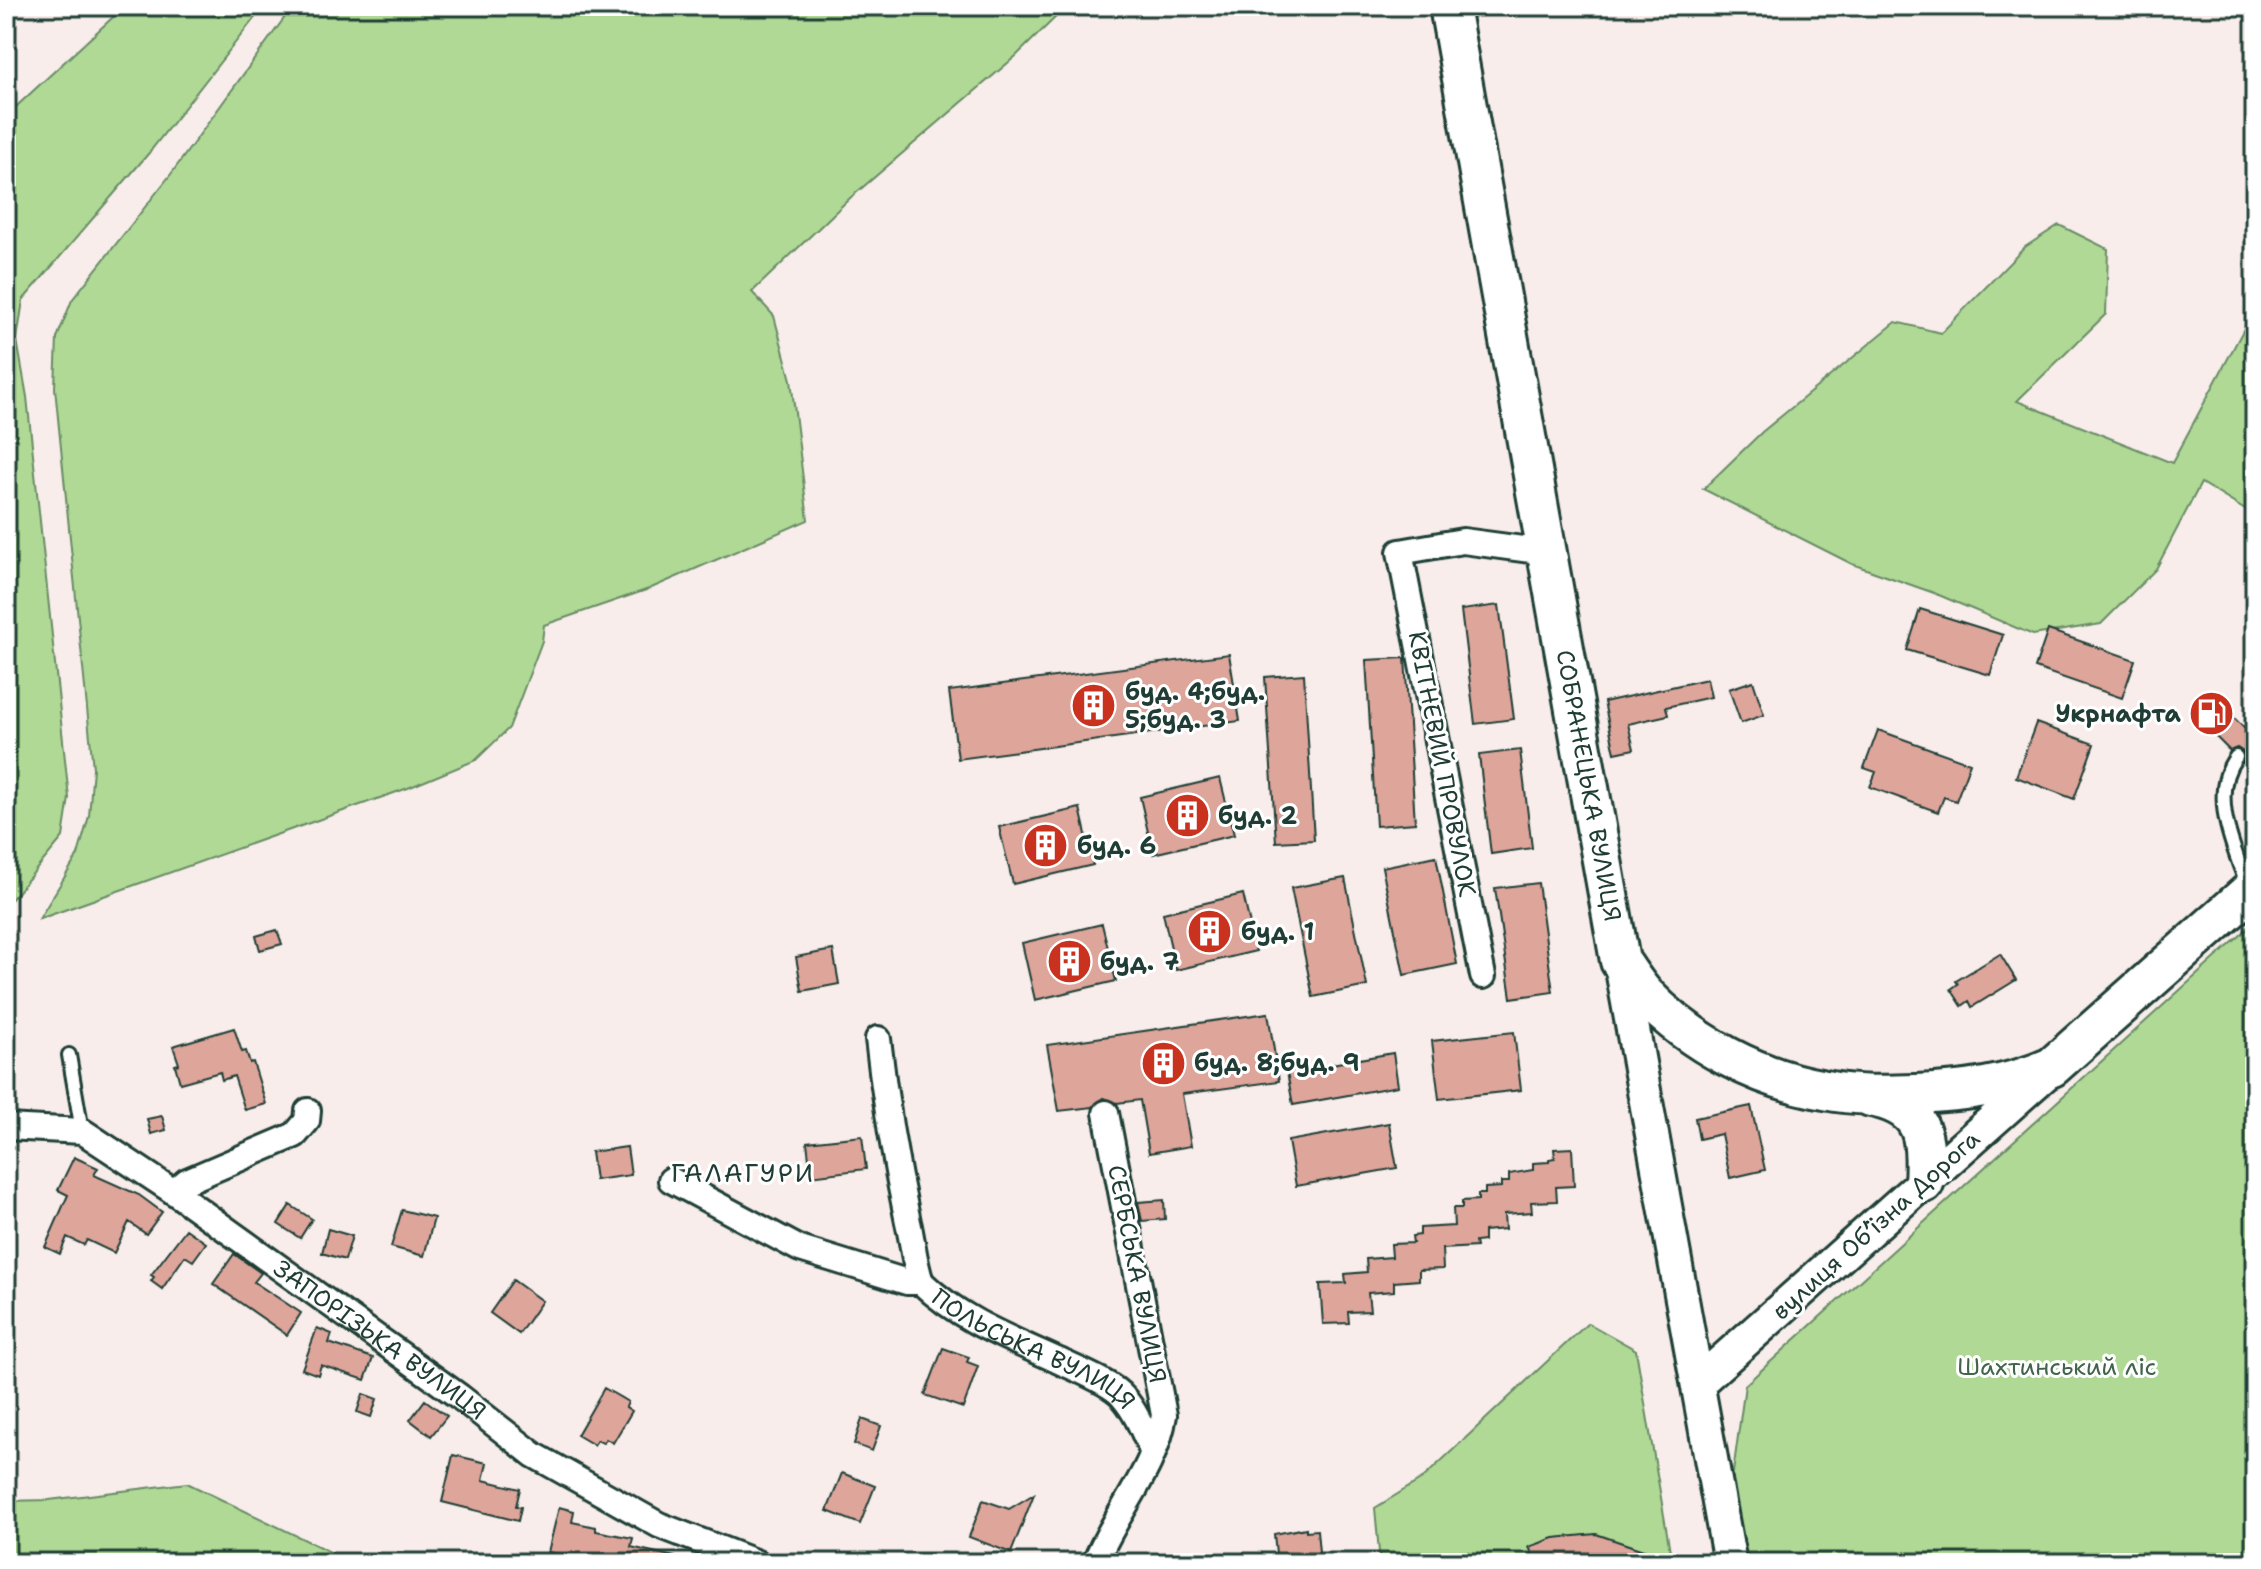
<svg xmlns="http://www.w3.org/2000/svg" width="2261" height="1569" font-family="'Shantell Sans',sans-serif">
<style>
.green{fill:#b0d996;stroke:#688b65;stroke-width:2}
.building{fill:#dea59b;stroke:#1f3d34;stroke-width:2}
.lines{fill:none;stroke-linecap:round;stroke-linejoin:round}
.service-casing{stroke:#1f3d34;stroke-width:18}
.minor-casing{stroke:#1f3d34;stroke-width:30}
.secondary-casing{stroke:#1f3d34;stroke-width:38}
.trunk-casing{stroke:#1f3d34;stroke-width:44}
.service{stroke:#fff;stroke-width:12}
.minor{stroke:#fff;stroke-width:24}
.secondary{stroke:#fff;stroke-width:32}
.trunk{stroke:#fff;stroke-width:38}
.labels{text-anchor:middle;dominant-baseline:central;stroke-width:6;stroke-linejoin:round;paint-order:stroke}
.poi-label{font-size:24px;font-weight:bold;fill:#1f3d34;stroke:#fff;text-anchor:start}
.street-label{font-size:24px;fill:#1f3d34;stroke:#fff}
.park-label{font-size:24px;fill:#43644c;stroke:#fff}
.neighbourhood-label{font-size:26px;letter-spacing:2px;fill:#1f3d34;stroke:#fff}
</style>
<rect width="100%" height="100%" fill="#f8edeb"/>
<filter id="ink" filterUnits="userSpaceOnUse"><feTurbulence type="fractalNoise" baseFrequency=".0125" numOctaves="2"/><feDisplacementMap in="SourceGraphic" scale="16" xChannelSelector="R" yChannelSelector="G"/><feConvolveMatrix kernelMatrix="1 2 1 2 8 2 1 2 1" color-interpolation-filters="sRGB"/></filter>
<g filter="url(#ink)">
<path class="green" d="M125,6h139l-116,148 -125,146 -6,40 10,57 42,401 -6,39 -57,69v-790z
M293,6h774l-51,50 -167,143 -97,93 22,24 17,64 17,140 -159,69 -105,36 -2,16 -33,87 -33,32 -68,28 -369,131 39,-64 11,-39 4,-48 -38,-380 2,-50 15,-38 99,-126z
M2059,225l49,24 -2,65 -89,87 155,62 83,-155v208l-54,-33 -45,86 -55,55 -68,11 -99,-42 -82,-29 -149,-75 59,-57 134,-110 45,11 84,-86z
M2255,922v641h-511l-13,-76 14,-102z
M1588,1323l48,27 36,213h-292l-5,-55 47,-29z
M187,1483l166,80h-347v-62l43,-1z"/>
<path class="building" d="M1499,605l15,114 -39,5 -14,-114z
M1920,609l83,26 -13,40 -83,-25z
M2048,630l87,30 -13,38 -87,-30z
M1229,654l11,67 -282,38 -9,-68z
M1405,658l10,165 -39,3 -10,-166z
M1304,674l10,166 -38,2 -11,-165z
M1707,679l4,18 -45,10 2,8 -40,9 6,25 -19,4 -11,-51z
M1753,681l11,34 -23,8 -12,-34z
M2215,699l40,40v20l-8,8 -4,-4v-11l-6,-4 -7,3 -34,-34z
M2036,723l58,21 -20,55 -58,-22z
M1878,730l92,33 -14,38 -12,-4 -6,15 -68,-25 6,-15 -12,-4z
M1520,750l12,98 -41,6 -12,-99z
M1220,778l14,57 -81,19 -13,-57z
M1080,808l13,57 -80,19 -14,-57z
M1436,856l21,108 -53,11 -22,-108z
M1345,878l22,108 -54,11 -22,-109z
M1538,883l15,109 -42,6 -16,-110z
M1243,894l13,57 -80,19 -13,-57z
M1102,924l14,57 -81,19 -13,-57z
M277,930l5,14 -22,6 -4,-14z
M833,950l6,34 -37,7 -6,-34z
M2000,954l16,26 -44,27 -3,-6 -7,5 -11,-17 7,-5 -2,-3z
M1268,1013l11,68 -97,13 9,52 -42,7 -9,-53 -23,3 -13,-5 -11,9 -34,4 -12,-66z
M234,1028l8,24 4,-1 4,12 3,-1 13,42 -21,6 -11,-34 -12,4 -2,-8 -40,11 -5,-18 4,-1 -6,-18z
M1514,1032l7,58 -82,9 -7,-58z
M1393,1053l5,33 -105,19 -6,-33z
M1751,1106l14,64 -35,8 -9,-44 -22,5 -4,-21z
M162,1116l4,14 -15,4 -4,-15z
M1389,1123l8,45 -101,18 -8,-45z
M862,1136l4,33 -55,7 -4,-34z
M627,1147l4,28 -36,5 -4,-28z
M1572,1148l2,38 -18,1 1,14 -26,1 1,10 -28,2 1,15 -21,2v10l-9,1 1,5 -34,2 1,20 -24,1v10l-25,2v9l-26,2 2,18 -22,1 1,11 -26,1 -3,-40 26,-1 -1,-9 22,-2 -1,-13 26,-2 -1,-13 22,-1 -1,-7 8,-1v-7l34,-2 -1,-18h9v-7l16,-1v-6h7v-6l16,-1v-5h8v-8l24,-4v-7l16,-1v-3l6,-1 -1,-9z
M74,1157l24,11 -4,7 45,20 23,17 -16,22 -17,-12 -15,31 -27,-13 -3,5 -17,-8 -7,17 -15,-7 23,-52 -10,-5z
M1164,1200l1,19 -23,2 -4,-19z
M290,1205l22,14 -12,19 -22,-14z
M402,1210l32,8 -10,38 -33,-9z
M186,1229l20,14 -13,18 -8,-5 -23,33 -11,-8 3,-4 -3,-2z
M328,1229l24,7 -7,24 -23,-7z
M234,1254l27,19 -7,9 47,31 -14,22 -74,-51z
M513,1280l29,21 -23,33 -29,-21z
M317,1328l15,6 -3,9 44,15 -8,22 -44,-15 -3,10 -16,-6z
M943,1348l26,9 -2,5 11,4 -15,42 -38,-13z
M604,1388l24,14 -2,5 6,4 -19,32 -7,-4 -3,4 -6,-3 -3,5 -17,-10z
M363,1394l14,5 -6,18 -14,-5z
M425,1400l22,16 -16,20 -21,-16z
M862,1419l19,7 -9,25 -18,-7z
M453,1455l34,8 -4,17 37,9 -4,17 5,1 -3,14 -76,-19z
M842,1473l33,13 -15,38 -33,-13z
M1034,1494l-23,59 -42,-16 14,-37 26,9z
M559,1507l15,4 -2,11 24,5v4l37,7 -2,9 44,10 -1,6h-54l-18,-4 -1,4h-35l2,-7 -20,-4z
M1306,1528v3l11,-1 3,33h-43l-3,-29z
M1596,1534l77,26v3h-77l-1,-3 -58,3 -8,-16 25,-9z"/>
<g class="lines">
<defs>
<path id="service" d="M2236,757c-28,37 -2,92 12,130
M69,1055l13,76"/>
<g id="minor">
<path d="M1483,976l-83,-424 63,-11 83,11"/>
<path d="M878,1039c7,62 17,122 30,183 5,21 6,40 13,60"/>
<path id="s1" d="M6,1127l76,4 92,61 286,205 74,58 125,70 98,38"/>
<path id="s2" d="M671,1180l129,69 107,33h14c39,38 90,57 138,79 17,8 53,22 64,36 14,16 21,36 29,54"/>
<path d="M174,1192l13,-11 108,-46 12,-14 1,-10"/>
<path d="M1095,1563c20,-50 61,-94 69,-148l-58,-302"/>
</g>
<path id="secondary" d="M1621,964l109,599
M1699,1382l348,-310"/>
<g id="trunk">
<path id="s3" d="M1449,6l171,955c8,11 16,24 25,34 47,49 114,84 180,95 30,6 61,5 91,4 48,-2 92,-8 136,-27l203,-180"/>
<path d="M1871,1097c53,10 56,38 53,86"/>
</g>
</defs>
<use href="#service" class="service-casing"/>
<use href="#minor" class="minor-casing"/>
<use href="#secondary" class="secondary-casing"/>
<use href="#trunk" class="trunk-casing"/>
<use href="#service" class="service"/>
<use href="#minor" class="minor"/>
<use href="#secondary" class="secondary"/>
<use href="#trunk" class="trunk"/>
</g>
</g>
<defs>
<symbol id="building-disc" viewBox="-11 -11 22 22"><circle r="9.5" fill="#c8321e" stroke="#fff"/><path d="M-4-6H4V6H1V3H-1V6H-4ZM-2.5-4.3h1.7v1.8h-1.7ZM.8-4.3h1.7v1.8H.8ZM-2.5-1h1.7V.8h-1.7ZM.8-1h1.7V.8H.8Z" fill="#fff"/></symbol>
<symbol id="fuel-disc" viewBox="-11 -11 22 22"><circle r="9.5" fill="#c8321e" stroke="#fff"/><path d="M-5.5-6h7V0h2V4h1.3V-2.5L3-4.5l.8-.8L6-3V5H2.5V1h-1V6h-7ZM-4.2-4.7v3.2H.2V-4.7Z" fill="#fff"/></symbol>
</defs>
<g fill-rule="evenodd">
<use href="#building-disc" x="1068" y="680" width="51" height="51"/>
<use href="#fuel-disc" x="2186" y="688" width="51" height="51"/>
<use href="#building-disc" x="1162" y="790" width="51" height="51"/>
<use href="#building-disc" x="1020" y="820" width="51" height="51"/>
<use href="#building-disc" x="1184" y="906" width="51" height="51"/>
<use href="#building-disc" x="1044" y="936" width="51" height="51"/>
<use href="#building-disc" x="1138" y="1038" width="51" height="51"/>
</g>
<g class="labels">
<g class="poi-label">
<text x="1125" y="692">буд. 4;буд.<tspan x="1125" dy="28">5;буд. 3</tspan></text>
<text x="2181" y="714" text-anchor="end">Укрнафта</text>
<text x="1218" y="816">буд. 2</text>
<text x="1077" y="846">буд. 6</text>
<text x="1241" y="932">буд. 1</text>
<text x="1100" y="962">буд. 7</text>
<text x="1194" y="1063">буд. 8;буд. 9</text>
</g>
<g class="street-label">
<text transform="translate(1442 764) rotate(79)">КВІТНЕВИЙ ПРОВУЛОК</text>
<text stroke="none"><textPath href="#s3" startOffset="792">СОБРАНЕЦЬКА ВУЛИЦЯ</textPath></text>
<text transform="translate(1876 1225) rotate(-42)">вулиця Обʼїзна Дорога</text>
<text transform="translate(1137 1274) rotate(79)">СЕРБСЬКА ВУЛИЦЯ</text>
<text stroke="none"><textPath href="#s1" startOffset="440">ЗАПОРІЗЬКА ВУЛИЦЯ</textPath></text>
<text stroke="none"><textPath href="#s2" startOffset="404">ПОЛЬСЬКА ВУЛИЦЯ</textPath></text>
</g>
<g class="park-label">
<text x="2057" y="1367">Шахтинський ліс</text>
</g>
<g class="neighbourhood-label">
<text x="743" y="1172">ГАЛАГУРИ</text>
</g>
</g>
<rect width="2261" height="1569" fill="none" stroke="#fff" stroke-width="32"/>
<rect x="16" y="16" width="2229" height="1537" fill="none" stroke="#1f3d34" stroke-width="3" filter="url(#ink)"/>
</svg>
